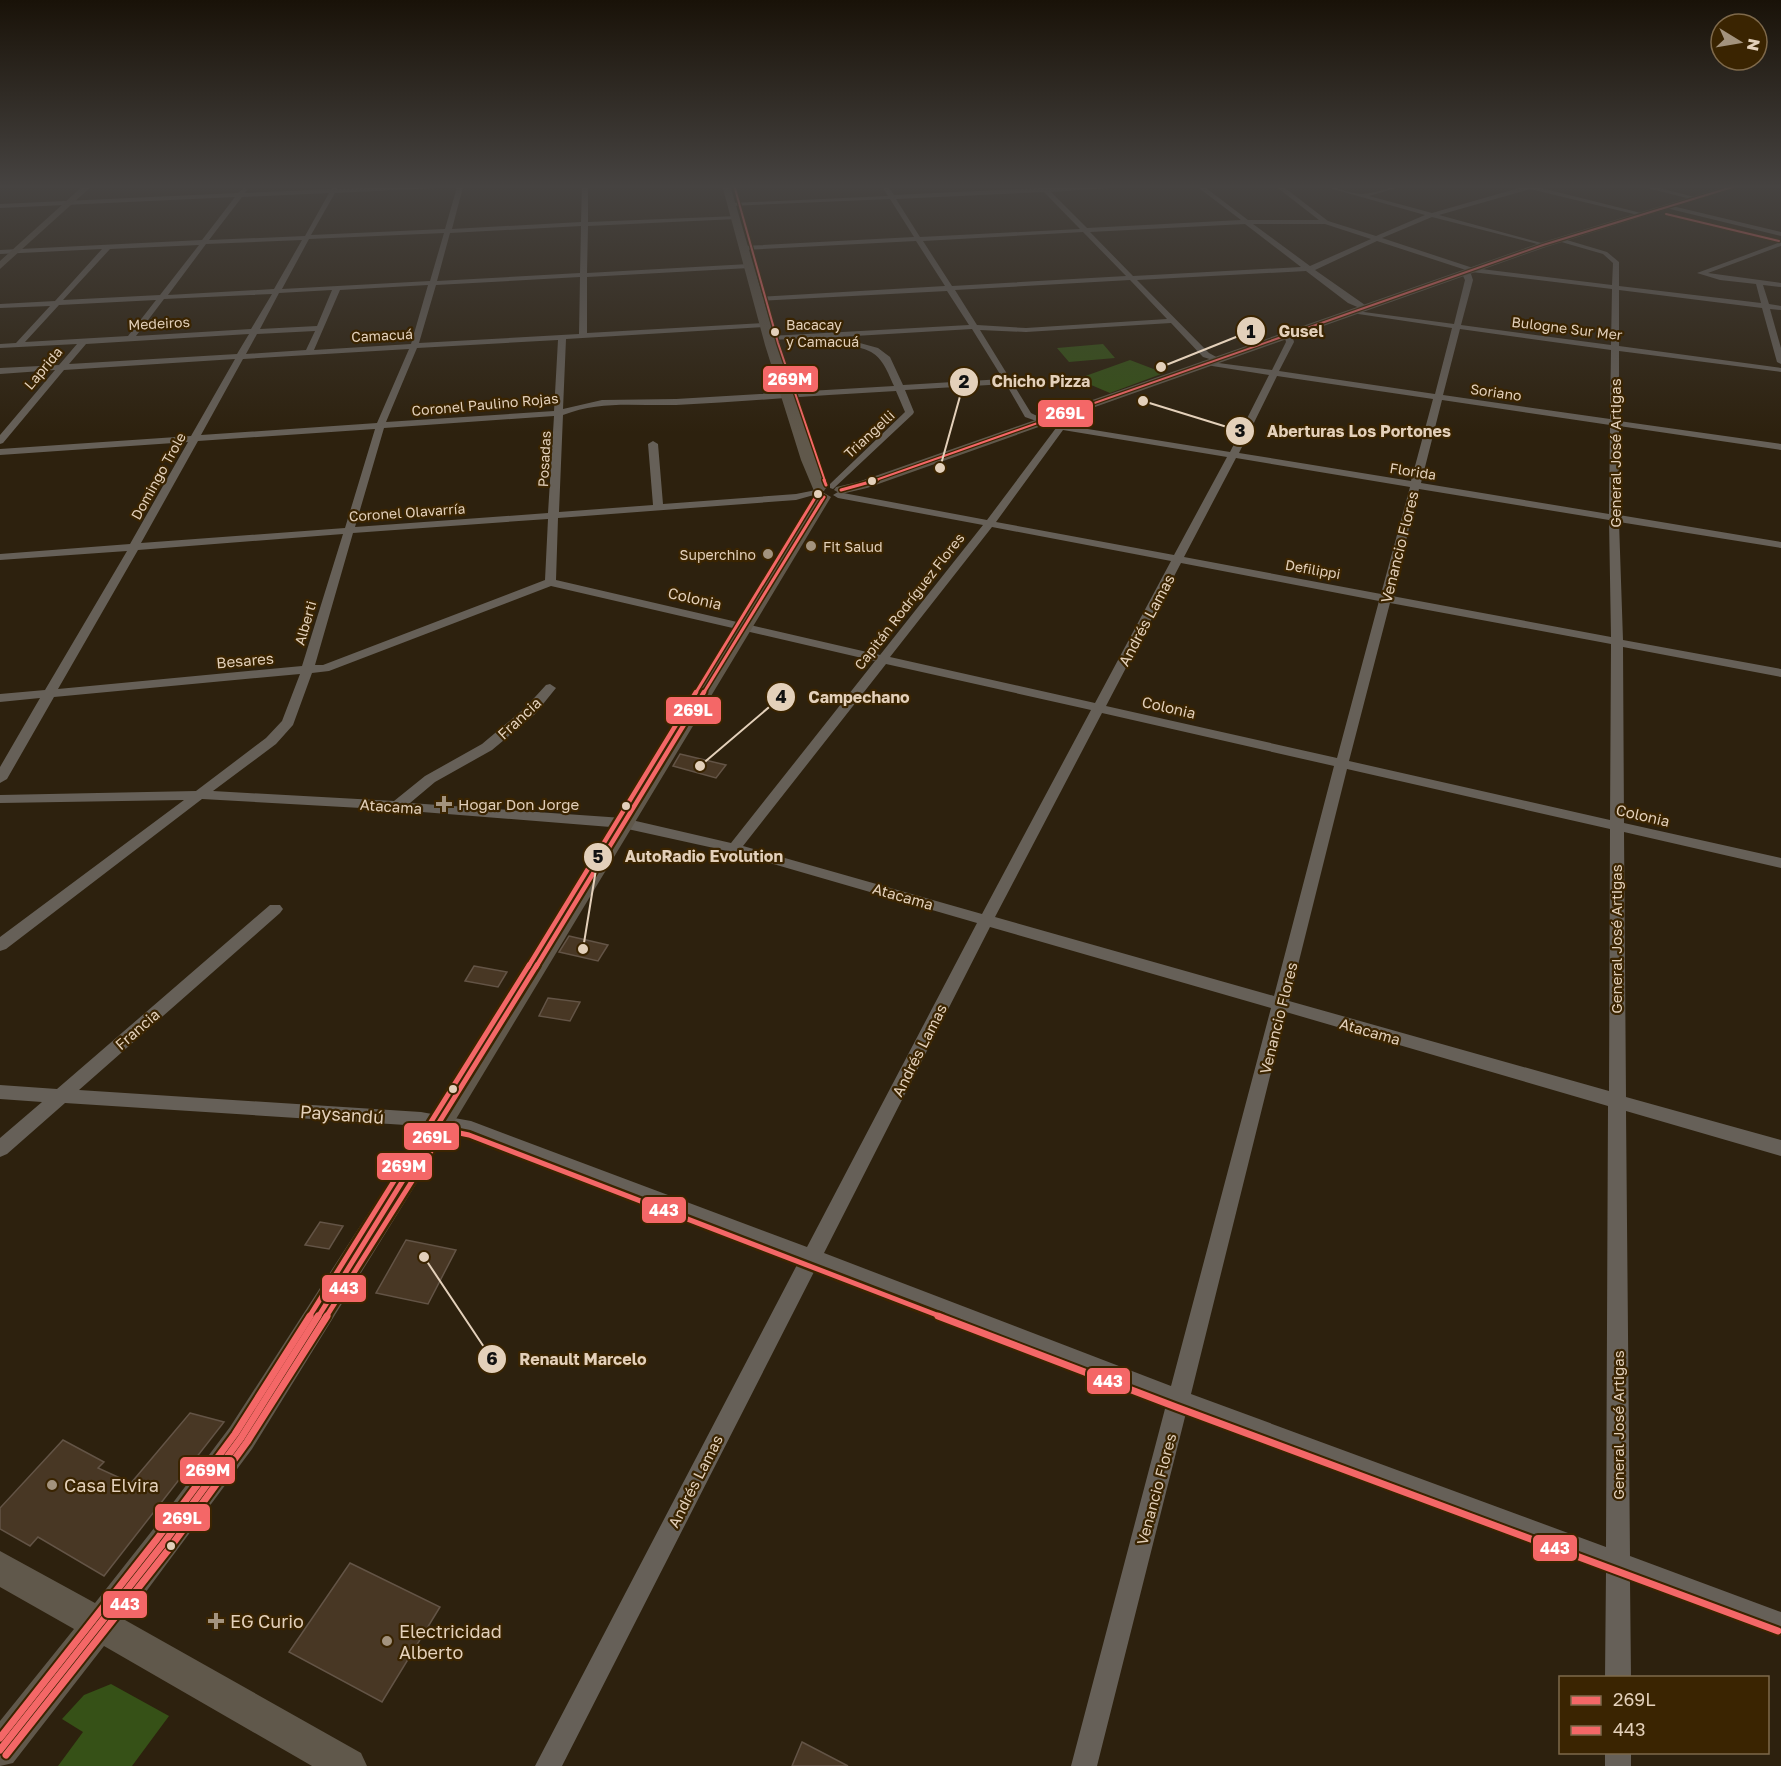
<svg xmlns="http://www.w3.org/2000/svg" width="1781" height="1766" font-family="'Golos Text',sans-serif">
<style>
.green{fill:#365117}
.building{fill:#483724;stroke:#635446;stroke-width:1.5}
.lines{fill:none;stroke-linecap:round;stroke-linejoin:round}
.street{fill:#666058;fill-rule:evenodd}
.secondary{fill:#60584b;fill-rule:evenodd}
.bus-1-far4-casing{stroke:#3a2401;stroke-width:4.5}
.bus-1-far3-casing{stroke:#3a2401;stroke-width:6}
.bus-1-far2-casing{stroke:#3a2401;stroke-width:9}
.bus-1-far1-casing{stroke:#3a2401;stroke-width:10}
.bus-1-casing{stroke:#3a2401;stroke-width:11}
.bus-2-far2-casing{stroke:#3a2401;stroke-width:4.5}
.bus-2-far1-casing{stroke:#3a2401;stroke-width:10}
.bus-2-casing{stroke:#3a2401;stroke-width:11}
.bus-3-far4-casing{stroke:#3a2401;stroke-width:4.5}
.bus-3-far3-casing{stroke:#3a2401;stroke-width:6}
.bus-3-far2-casing{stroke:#3a2401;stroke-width:9}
.bus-3-far1-casing{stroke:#3a2401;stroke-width:10}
.bus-3-casing{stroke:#3a2401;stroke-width:11}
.bus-1-far4{stroke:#f46767;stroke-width:2}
.bus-1-far3{stroke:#f46767;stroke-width:3}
.bus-1-far2{stroke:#f46767;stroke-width:4.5}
.bus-1-far1{stroke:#f46767;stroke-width:5}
.bus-1{stroke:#f46767;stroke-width:7}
.bus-2-far2{stroke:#f46767;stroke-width:2}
.bus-2-far1{stroke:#f46767;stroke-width:5}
.bus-2{stroke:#f46767;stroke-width:7}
.bus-3-far4{stroke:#f46767;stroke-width:2}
.bus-3-far3{stroke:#f46767;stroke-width:3}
.bus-3-far2{stroke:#f46767;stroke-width:4.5}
.bus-3-far1{stroke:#f46767;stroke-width:5}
.bus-3{stroke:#f46767;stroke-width:7}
.bus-dot{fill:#e3d0ba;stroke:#3a2401;stroke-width:2}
.poi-dot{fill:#a3937e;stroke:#3a2401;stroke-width:2}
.labels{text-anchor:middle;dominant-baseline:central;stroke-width:4.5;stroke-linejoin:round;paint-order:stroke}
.far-street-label{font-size:14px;fill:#e3d0ba;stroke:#3a2401}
.bus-label{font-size:14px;fill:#e3d0ba;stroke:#3a2401;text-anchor:start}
.far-poi-label{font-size:14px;fill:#e3d0ba;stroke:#3a2401;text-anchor:start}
.street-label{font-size:15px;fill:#e3d0ba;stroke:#3a2401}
.poi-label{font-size:15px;fill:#e3d0ba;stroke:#3a2401;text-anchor:start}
.near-street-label{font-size:18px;fill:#e3d0ba;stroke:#3a2401}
.near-poi-label{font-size:18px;fill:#e3d0ba;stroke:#3a2401;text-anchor:start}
.leader{fill:none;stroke:#e3d0ba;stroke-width:2}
.callout-dot{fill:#e3d0ba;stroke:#3a2401;stroke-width:2}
.mark-label{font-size:18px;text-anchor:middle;font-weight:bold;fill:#111}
.callout-label{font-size:16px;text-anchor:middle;font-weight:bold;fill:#e3d0ba;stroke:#3a2401;stroke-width:4.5;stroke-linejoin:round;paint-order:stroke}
.line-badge{stroke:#3a2401;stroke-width:2}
.badge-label{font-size:16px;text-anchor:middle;font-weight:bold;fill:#fff}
</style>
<rect width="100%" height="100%" fill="#2d210e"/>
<path class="green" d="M1103,344l12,14 -46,4 -12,-14z
M1130,360l34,13 -54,20 -33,-14z
M111,1684l58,32 -37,50h-74l25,-34 -21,-13 22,-24z"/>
<path class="building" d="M680,754l46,11 -10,13 -43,-12z
M569,936l39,9 -10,16 -39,-9z
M474,966l33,6 -9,15 -33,-6z
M548,998l32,4 -10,19 -31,-5z
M320,1222l23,4 -14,23 -24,-4z
M406,1240l50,10 -28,54 -52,-11z
M190,1413l34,9 -120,154 -66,-39 -8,9 -30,-17v-21l63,-68 41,22 -6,6 33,15z
M350,1563l90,44 -58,95 -93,-50z
M802,1742l46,24h-56z"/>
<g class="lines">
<path class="street" d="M333,185h6l-2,4 132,-4 -6,2 -11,42 129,-7 1,-37h6v37l150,-6 -2,3 -148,7 -1,47 162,-9 3,2 -3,2 -162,9v56l179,-10 4,2 -4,2 -200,12 -3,70 39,-9 74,-1 218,-13c-16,-39 -21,-34 -59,-45l-1,-2 4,-2 -68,3 -4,-2 4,-2 199,-11 -22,-34 -192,10 3,-4 187,-11 -29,-45 -173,9 -3,-2 3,-2 171,-9 -24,-38 -160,7 2,-3 156,-7 -7,-11h6l7,10 147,-7 -2,-3 8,3 106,-3 -102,7 36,36 154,-8 -46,-35h7l46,35h71l-45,-35h7l47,36 48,15 49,-21 -106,-30c15,0 29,9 43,9 15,0 29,-9 44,-9l-37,11 63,17 94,-27 15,-1 -4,2 108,27 -3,2 -112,-27 -91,26 106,29v2l-113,-29 -50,21 91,30 139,17 1,-22 -10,-9 -45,-13 2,-3 47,14 12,10v24l142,17 -5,-19 -36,-4 -23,-7 84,-31v4l-73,27 73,10v4l-18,-2 6,19 12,2v4l-11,-1 11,39v16l-4,-2 -15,-54 -143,-18v56l162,22v4l-162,-21v70l162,23v6l-162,-24v89l162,27v6l-162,-26 4,118 158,29v8l-158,-30 1,176 157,35v10l-157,-36 2,265 155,43v16l-155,-45 4,445 151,56v24l-151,-56 1,98h-26l1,-107 -420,-158 -89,353h-26l95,-361 -350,-137 -254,498h-27l264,-505 -330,-126 -48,-9 -356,-23 -58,51 -7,3v-19l42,-36 -42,-3v-14l57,4 213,-184h10l3,4 -3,4 -201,177 342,22 50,9 336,126 170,-324 -245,-71 -109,-24 -226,-18 -195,-11 -196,150 -6,2v-14l184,-137 -184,3v-8l196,-4 70,-53 16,-17 18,-47 -246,23 -47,82 -7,4v-16l40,-69 -40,4v-8l45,-4 82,-139 -127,9v-6l130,-10 58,-102 -188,13v-6l191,-13 44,-77 -171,11 -61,73 -3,1v-9l55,-65 -55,4v-6l59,-3 18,-21 -77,4v-4l16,-1 34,-37 -50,2v-4l55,-3 47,-52 -102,5v-4l202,-10 33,-43 -235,11v-4l238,-11 6,-5 3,2 -2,3 86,-4zM457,187l-12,42 -134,6 24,-42zM1044,192l36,37 -160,8 -24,-38zM329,193l-24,43 -96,4 33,-43zM1245,224l56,43 -168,9 -43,-44zM1253,224h72l46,15 -61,27zM581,226l-1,47 -143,8 13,-48zM1083,232l43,44 -174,10 -29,-45zM444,233l-14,48 -148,8 27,-50zM302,240l-28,49 -106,6 38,-51zM1377,241l95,31 140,17 -1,56 -150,-20 12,-45 -2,-6 -10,-2 4,8 -11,44 -105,-14 -4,2 107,16 -17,66 -156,-23 15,-29 -2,-8 -4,-2 -4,2 2,8 -14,28 -69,-9 -1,2 4,2 63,10 -39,77 -167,-27 -28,-10 -4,-2 -51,-83 46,2 145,-9 32,34 13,4 4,-2 -11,-6 -72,-73 169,-9 42,32 14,6 4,-2 -1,-2 -50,-35zM199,245l-39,50 -97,5 47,-51zM580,277l-1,57 -160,9 17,-58zM1130,280l37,39 -141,9 -49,-3 -22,-35zM428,285l-17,59 -97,6 26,-60zM332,290l-15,36 -57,3 19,-36zM272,294l-21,35 -115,7 28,-37zM156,300l-28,36 -103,6 34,-37zM972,329l31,50 -100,6 -13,-28 -12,-9 -40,-11zM1460,329l151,21 -1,69 -167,-24zM315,331l-9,19 -60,4 11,-20zM249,334l-12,20 -168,10 17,-20zM558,340l-4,71 -168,11 31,-74zM409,349l-32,74 -176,12 42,-76zM1277,376l156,23 -22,82 -172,-28zM1006,384l19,33 31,11 -69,92 -149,-28 -5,3 5,3 145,27 -103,130 -324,-75 2,-62 238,-18 25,-7 -5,-3 -20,4 -133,10 -5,-60 -5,-3 -5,3 5,61 -94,7 4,-97c37,-15 74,-9 113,-10 74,-4 147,-10 220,-14l9,21 -75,72v4l3,1 80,-75 1,-2 -9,-22zM1442,400l168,25 -1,89 -188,-31zM554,416l-6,97 -193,14 29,-99zM375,429l-30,99 -204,15 57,-102zM1063,430l164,27 -53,98 -178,-33zM1236,458l174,29 -29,107 -197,-37zM1419,489l190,31 2,117 -219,-41zM548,519l-3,61 -222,85h-8l38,-132zM992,527l179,34 -76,142 -205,-46zM343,534l-41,132 -244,23 80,-139zM1181,563l198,38 -42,157 -231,-52zM551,586l324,75 -144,182 -108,-25 -213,-15 25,-21 57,-32 43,-36 21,-26 -6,-4 -4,1 -21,23 -43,36 -57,32 -31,25 -181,-10 63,-47 17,-19 19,-52 17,-2zM1390,603l221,41 -1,176 -261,-59zM886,664l205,46 -109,204 -239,-68zM1102,713l232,53 -60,230 -279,-79zM1347,769l263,60 -1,262 -320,-90zM990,927l281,81 -100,378 -347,-133zM1286,1012l322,94 -2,441 -415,-153z
M1635,185h13l50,13 -3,2z
M1668,205l113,27v4l-115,-28z
M1605,1752h26v14h-26z"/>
<path class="secondary" d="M84,185h9l-93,84v-8z
M722,185h8l47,160 49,143 -2,3h-10l-13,-31 -36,-115z
M1730,185h14l-198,62 -679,241 -26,6 -7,-4 2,-3 22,-5 682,-239z
M824,493l7,4 -381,632 -198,320 -127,171 236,133 6,13h-55l-208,-120 -91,117 -13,3v-45l74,-92 -74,-42v-36l95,52 56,-71 79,-105 202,-312 385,-618z"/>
<defs>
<path id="bus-1-far4" d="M873,481l670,-236 196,-60"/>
<path id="bus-1-far3" d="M841,490l36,-10
M703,694l121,-197"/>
<path id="bus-1-far2" d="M536,967l168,-275"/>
<path id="bus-1-far1" d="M318,1317l219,-352"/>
<path id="bus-1" d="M0,1750l163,-206 78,-106 77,-122"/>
<path id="bus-2-far2" d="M1666,214l113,27"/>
<path id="bus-2-far1" d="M440,1129l29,6 473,182
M326,1317l121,-191"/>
<path id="bus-2" d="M938,1316l238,91 602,224
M6,1755l163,-206 78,-107 80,-126"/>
<path id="bus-3-far4" d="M734,185l44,158 47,138"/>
<path id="bus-3-far3" d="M824,480l2,5
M695,694l123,-201"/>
<path id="bus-3-far2" d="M528,967l168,-275"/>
<path id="bus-3-far1" d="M309,1317l220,-352"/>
<path id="bus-3" d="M0,1738l157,-199 78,-105 75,-118"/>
</defs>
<use href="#bus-1-far4" class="bus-1-far4-casing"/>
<use href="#bus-1-far3" class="bus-1-far3-casing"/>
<use href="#bus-1-far2" class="bus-1-far2-casing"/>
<use href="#bus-1-far1" class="bus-1-far1-casing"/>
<use href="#bus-1" class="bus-1-casing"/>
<use href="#bus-2-far2" class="bus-2-far2-casing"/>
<use href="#bus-2-far1" class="bus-2-far1-casing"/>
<use href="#bus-2" class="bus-2-casing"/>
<use href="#bus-3-far4" class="bus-3-far4-casing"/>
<use href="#bus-3-far3" class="bus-3-far3-casing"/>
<use href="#bus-3-far2" class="bus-3-far2-casing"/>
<use href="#bus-3-far1" class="bus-3-far1-casing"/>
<use href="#bus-3" class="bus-3-casing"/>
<use href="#bus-1-far4" class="bus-1-far4"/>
<use href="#bus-1-far3" class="bus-1-far3"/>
<use href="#bus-1-far2" class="bus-1-far2"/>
<use href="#bus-1-far1" class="bus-1-far1"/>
<use href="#bus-1" class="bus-1"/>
<use href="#bus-2-far2" class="bus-2-far2"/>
<use href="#bus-2-far1" class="bus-2-far1"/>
<use href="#bus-2" class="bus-2"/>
<use href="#bus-3-far4" class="bus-3-far4"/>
<use href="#bus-3-far3" class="bus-3-far3"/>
<use href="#bus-3-far2" class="bus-3-far2"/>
<use href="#bus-3-far1" class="bus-3-far1"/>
<use href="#bus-3" class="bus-3"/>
</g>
<linearGradient id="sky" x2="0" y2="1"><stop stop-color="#191208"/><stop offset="0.43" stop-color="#464341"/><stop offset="1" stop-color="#464341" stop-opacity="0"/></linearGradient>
<rect width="1781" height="433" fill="url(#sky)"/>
<g class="bus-dot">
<circle cx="775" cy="332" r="5"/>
<circle cx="872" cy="481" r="5"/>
<circle cx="818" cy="494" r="5"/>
<circle cx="626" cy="806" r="5"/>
<circle cx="453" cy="1089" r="5"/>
<circle cx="171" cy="1546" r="5"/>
</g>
<g class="poi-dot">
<circle cx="811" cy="546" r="6"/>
<circle cx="768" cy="554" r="6"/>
<path d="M441 795h6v6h6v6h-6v6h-6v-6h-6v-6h6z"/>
<circle cx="52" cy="1485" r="6"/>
<path d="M213 1612h6v6h6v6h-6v6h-6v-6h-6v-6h6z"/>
<circle cx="387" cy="1641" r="6"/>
</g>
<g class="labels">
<g class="far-street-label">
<text transform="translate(159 323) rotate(-3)">Medeiros</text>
<text transform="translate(1567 328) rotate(7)">Bulogne Sur Mer</text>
<text transform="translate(382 335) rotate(-3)">Camacuá</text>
<text transform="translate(43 368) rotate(-50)">Laprida</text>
<text transform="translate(1496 392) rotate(8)">Soriano</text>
<text transform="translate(485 404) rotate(-5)">Coronel Paulino Rojas</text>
<text transform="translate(869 434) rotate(-43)">Triangelli</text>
<text transform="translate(544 459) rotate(-87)">Posadas</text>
<text transform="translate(1413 471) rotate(9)">Florida</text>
<text transform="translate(158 476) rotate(-61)">Domingo Trole</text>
<text transform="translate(407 512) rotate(-4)">Coronel Olavarría</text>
<text transform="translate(1313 569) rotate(10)">Defilippi</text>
<text transform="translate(909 601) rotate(-52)">Capitán Rodríguez Flores</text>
<text transform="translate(305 623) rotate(-74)">Alberti</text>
</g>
<g class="bus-label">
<text x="786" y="324">Bacacay<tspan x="786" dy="17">y Camacuá</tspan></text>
</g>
<g class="far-poi-label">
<text x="823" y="546">Fit Salud</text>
<text x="756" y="554" text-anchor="end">Superchino</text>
</g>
<g class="street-label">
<text transform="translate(1615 453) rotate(-90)">General José Artigas</text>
<text transform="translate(1399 547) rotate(-76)">Venancio Flores</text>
<text transform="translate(695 598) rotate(13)">Colonia</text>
<text transform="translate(1146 620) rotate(-62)">Andrés Lamas</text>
<text transform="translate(245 660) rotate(-5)">Besares</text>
<text transform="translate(1169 707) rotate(13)">Colonia</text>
<text transform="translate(519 718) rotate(-43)">Francia</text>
<text transform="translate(391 806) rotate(4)">Atacama</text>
<text transform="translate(1643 815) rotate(13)">Colonia</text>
<text transform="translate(903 896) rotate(16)">Atacama</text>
<text transform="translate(1616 939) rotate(-90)">General José Artigas</text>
<text transform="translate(1278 1018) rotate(-76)">Venancio Flores</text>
<text transform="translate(137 1029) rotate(-41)">Francia</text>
<text transform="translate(1370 1031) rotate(16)">Atacama</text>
<text transform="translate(919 1050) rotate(-63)">Andrés Lamas</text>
<text transform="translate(1618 1425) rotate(-90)">General José Artigas</text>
<text transform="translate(695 1481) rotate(-63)">Andrés Lamas</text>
<text transform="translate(1156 1489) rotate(-75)">Venancio Flores</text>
</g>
<g class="poi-label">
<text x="458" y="804">Hogar Don Jorge</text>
</g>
<g class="near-street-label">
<text transform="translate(342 1114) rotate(4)">Paysandú</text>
</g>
<g class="near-poi-label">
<text x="64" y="1485">Casa Elvira</text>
<text x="230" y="1621">EG Curio</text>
<text x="399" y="1631">Electricidad<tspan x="399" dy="21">Alberto</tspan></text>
</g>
</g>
<path class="leader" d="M1161 367L1251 331M940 468L964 382M1143 401L1240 431M700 766L781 697M583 949L598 857M424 1257L492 1359"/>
<g class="callout-dot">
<circle cx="1161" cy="367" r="6"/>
<circle cx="940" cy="468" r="6"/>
<circle cx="1143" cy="401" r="6"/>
<circle cx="700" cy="766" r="6"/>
<circle cx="583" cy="949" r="6"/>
<circle cx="424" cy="1257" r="6"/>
<circle cx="1251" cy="331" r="15"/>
<circle cx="964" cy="382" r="15"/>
<circle cx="1240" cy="431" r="15"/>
<circle cx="781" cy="697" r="15"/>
<circle cx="598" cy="857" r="15"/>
<circle cx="492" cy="1359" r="15"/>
</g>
<g class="mark-label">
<text x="1251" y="338">1</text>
<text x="964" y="388">2</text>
<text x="1240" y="437">3</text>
<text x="781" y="703">4</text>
<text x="598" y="863">5</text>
<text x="492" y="1365">6</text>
</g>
<g class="callout-label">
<text x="1301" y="337">Gusel</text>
<text x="1041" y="387">Chicho Pizza</text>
<text x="1359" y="437">Aberturas Los Portones</text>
<text x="859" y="703">Campechano</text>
<text x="704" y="862">AutoRadio Evolution</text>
<text x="583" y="1365">Renault Marcelo</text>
</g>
<g class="line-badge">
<rect x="762" y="365" width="57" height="28" rx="6" fill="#f46767"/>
<rect x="1037" y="399" width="57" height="29" rx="6" fill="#f46767"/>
<rect x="665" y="696" width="57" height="29" rx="6" fill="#f46767"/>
<rect x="403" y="1122" width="57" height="29" rx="6" fill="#f46767"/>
<rect x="376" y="1152" width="57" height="29" rx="6" fill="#f46767"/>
<rect x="641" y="1196" width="46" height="28" rx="6" fill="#f46767"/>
<rect x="321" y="1274" width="46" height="29" rx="6" fill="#f46767"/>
<rect x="1086" y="1367" width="45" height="28" rx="6" fill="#f46767"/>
<rect x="179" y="1456" width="57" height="29" rx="6" fill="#f46767"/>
<rect x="154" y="1503" width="57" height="29" rx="6" fill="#f46767"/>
<rect x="1532" y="1534" width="46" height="28" rx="6" fill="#f46767"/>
<rect x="102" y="1590" width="46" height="29" rx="6" fill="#f46767"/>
</g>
<g class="badge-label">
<text x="790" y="385">269M</text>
<text x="1065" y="419">269L</text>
<text x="693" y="716">269L</text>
<text x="432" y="1143">269L</text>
<text x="404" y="1172">269M</text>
<text x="664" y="1216">443</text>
<text x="344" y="1294">443</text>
<text x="1108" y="1387">443</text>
<text x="208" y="1476">269M</text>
<text x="182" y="1524">269L</text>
<text x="1555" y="1554">443</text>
<text x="125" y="1610">443</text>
</g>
<rect x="1559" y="1676" width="210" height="78" fill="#3a2401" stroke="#7e694b" stroke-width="1.5"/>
<rect x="1571" y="1696" width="30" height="9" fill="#f46767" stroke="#7e694b" stroke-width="1.5"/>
<text x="1613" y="1706" font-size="18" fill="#e3d0ba">269L</text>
<rect x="1571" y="1726" width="30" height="9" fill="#f46767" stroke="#7e694b" stroke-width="1.5"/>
<text x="1613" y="1736" font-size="18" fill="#e3d0ba">443</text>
<g transform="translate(1739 42) rotate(101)"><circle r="28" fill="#3a2401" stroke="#7e694b" stroke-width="1.5"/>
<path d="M0-4.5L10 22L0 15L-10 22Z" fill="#a3937e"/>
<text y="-9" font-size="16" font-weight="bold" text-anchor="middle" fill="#e3d0ba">N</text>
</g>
</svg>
